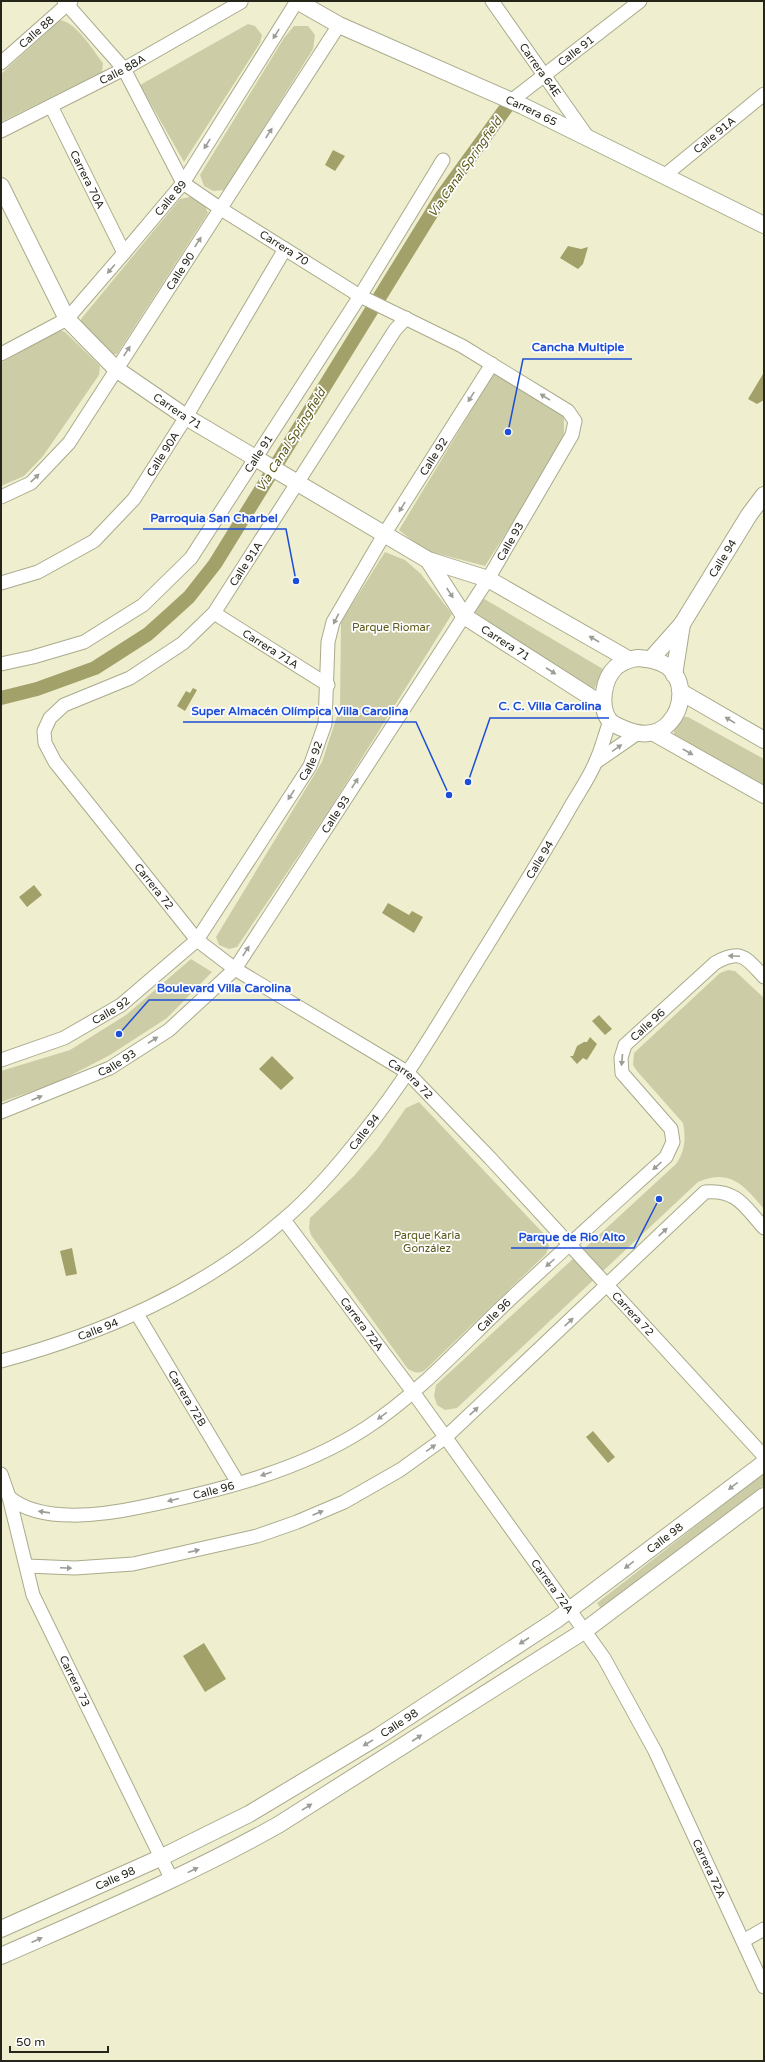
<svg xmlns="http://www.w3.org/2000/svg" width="765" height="2062" font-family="'Varela Round',sans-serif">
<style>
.green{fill:#cccca7}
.water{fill:#a2a16a}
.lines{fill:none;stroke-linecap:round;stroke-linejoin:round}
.canal{stroke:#a2a16a;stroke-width:14}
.minor-casing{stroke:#aaaa8c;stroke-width:15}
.tertiary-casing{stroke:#aaaa8c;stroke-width:18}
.minor{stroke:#fff;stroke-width:13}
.tertiary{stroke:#fff;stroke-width:16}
.oneway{fill:#9d9d98}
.labels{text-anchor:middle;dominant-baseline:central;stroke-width:3.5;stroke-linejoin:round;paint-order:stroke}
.street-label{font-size:11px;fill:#26251a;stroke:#fff}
.park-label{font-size:11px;fill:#5b5819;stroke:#fff}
.water-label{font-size:12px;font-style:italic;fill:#595717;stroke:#fff}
.leader{fill:none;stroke:#1d4ed8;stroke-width:1.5}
.callout-dot{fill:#1d4ed8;stroke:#fff;stroke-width:1.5}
.callout-label{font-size:12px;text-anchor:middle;font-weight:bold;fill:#1d4ed8;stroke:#fff;stroke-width:3.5;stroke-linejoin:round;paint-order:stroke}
</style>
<rect width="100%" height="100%" fill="#efefcf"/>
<path class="green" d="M60,20c16,2 33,30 43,43l-1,9 -101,50v-48z
M248,24l7,2 7,9 -2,8 -76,119 -44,-77z
M294,26h14l7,9 -2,14 -88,141 -12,1 -9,-5 -4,-11 84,-137z
M190,197l15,9 3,7 -91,141 -8,1 -28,-29v-7l99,-120z
M60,330l5,2 35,34 -1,9 -56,81 -19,20 -23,10v-123z
M494,373l70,43v26l-79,124 -61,-16 -25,-20z
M385,552l20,8 16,14 31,40 -124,198 -91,135 -8,2 -10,-4 -3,-8 106,-175 18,-55 1,-85z
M481,597l122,72 -11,25 -122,-79z
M682,717h6l76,42v33l-90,-56v-7z
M191,959l21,13 -45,46 -57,37 -54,28 -55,19v-31l69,-21 56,-35z
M728,970l7,1 29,27v211c-20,-23 -33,-41 -66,-27l-241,226 -12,2 -8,-5 -3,-9 2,-11 240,-221c9,-13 10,-25 7,-41l-46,-52 -4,-6 1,-12 86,-80z
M419,1102l124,131 6,13 -3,8 -121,116c-7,4 -10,3 -17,-1l-97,-134 -2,-7 1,-10 44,-42 24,-28 28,-40z
M764,1473v12l-163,124 -4,-6z"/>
<path class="water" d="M333,150l12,6 -10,15 -10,-6z
M568,246l13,3 7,-2 -5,17 -5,5 -18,-11z
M763,374l1,26 -7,4 -9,-5z
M193,688l4,2 -12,21 -8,-5 9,-15 4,2z
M34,885l8,10 -15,12 -8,-10z
M388,903l21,12 3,-4 11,6 -9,16 -32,-20z
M599,1015l13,14 -7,6 -13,-14z
M590,1037l7,7 -10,16 -4,-2 -6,6 -7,-8h3l4,-10 7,-4h3z
M272,1056l22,22 -13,12 -22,-21z
M72,1248l5,26 -11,2 -6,-25z
M593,1431l22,26 -7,6 -22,-26z
M204,1643l22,36 -21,13 -22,-36z"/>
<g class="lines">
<path class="canal" d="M1,698l36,-9 58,-21 53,-34 19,-17 22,-20 26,-33 227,-368 69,-95"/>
<defs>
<g id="minor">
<path id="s1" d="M492,1l97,138"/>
<path id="s2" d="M1,63l70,-62"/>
<path id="s3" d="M511,101l129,-100"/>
<path id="s4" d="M51,106l73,147"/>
<path id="s5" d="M1,131l123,-62 117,-67"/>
<path id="s6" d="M664,176l100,-82"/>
<path id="s7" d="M406,318l-11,12 -181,283 -31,30 -53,35 -66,27 -14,13 -6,13 1,12 10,19 142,178 38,29 172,103 83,86 274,298"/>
<path id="s8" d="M1,354l66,-35 57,-66 59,-70 114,-182"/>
<path id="s9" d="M1,497l30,-14 38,-40 270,-418"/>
<path id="s10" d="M1,583l37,-11 56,-31 40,-42 52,-82 99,-168"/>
<path id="s11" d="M214,613l114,72"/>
<path id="s12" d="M1,664l32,-7 51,-15 59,-37 48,-47 169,-262 83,-136"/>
<path d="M596,762l42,-29"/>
<path id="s13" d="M1,1060l63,-22 57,-33 76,-65 113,-174 15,-42 3,-82 5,-20 52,-89 107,-169"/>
<path id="s14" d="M1,1112l109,-44 59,-38 66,-61 253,-390 84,-144 3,-14 -7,-10 -106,-65 -102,-50 -139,-87 -38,-26 -59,-114 -60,-68"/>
<path id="s15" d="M284,1220l129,172 191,266 51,93 109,236"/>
<path id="s16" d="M137,1314l101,169"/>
<path id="s17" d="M1,1361c103,-28 201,-70 282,-141 30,-25 57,-57 81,-88 46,-57 83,-123 122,-185 27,-44 55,-89 81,-134 9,-17 22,-34 29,-52 6,-13 9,-27 14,-40"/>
<path id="s18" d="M1,1474l8,23 24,98 139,285"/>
<path id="s19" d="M9,1497c31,27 95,18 132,10 77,-16 159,-36 225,-79 52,-34 94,-81 138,-123 53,-50 108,-99 162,-148l7,-15 -2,-13 -49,-56 -1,-15 4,-13 90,-82c27,-15 31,-5 49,14"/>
<path d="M27,1566l48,2 58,-4 124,-28 40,-14 47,-20 56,-32 46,-33 259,-245c32,-3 40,15 59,36"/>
<path d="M743,1941l21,-12"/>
</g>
<g id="tertiary">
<path id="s20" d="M297,1l42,24 184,81 241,119"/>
<path id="s21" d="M1,186l66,133 49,50 70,48 242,143 60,19 140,80"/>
<path id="s22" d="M428,560l36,56 139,89"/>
<path d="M638,658c10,1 20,2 29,8 18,14 17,41 2,57 -12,14 -31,12 -47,5 -4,-2 -10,-4 -13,-8 -10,-14 -6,-41 7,-53 7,-6 13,-8 22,-9z"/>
<path id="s23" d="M651,659l31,-35 67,-109 15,-20"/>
<path d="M674,675l8,-51"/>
<path d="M681,692l83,48"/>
<path d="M654,733l110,62"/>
<path id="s24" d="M1,1929l159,-71 89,-44 130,-78 177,-116 208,-157"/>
<path d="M1,1956c93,-41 188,-81 277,-131l306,-194 180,-135"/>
</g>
</defs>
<use href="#minor" class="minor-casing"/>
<use href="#tertiary" class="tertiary-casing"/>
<use href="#minor" class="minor"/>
<use href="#tertiary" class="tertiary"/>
</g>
<defs><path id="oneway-solid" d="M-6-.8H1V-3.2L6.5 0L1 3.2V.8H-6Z"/></defs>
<g class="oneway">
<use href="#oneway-solid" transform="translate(276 34) rotate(122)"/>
<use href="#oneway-solid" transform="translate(269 133) rotate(-57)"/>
<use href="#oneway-solid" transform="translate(207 144) rotate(122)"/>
<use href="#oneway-solid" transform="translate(198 242) rotate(-57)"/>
<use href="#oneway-solid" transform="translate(111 269) rotate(131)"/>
<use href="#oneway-solid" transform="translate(127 351) rotate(-57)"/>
<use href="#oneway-solid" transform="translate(471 397) rotate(122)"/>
<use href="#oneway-solid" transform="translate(545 397) rotate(-148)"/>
<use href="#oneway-solid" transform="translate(35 478) rotate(-44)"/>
<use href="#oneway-solid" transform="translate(402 507) rotate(122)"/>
<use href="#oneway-solid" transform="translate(450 593) rotate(57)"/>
<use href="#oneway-solid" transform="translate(336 619) rotate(117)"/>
<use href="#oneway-solid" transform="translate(594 639) rotate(-150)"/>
<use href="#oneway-solid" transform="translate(551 671) rotate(33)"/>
<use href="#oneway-solid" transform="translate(730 720) rotate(-149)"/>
<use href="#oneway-solid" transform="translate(617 748) rotate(-34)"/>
<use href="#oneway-solid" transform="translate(688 752) rotate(30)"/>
<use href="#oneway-solid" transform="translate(355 783) rotate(-57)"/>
<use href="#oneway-solid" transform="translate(291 795) rotate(123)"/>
<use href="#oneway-solid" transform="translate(246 951) rotate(-57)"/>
<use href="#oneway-solid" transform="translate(734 956) rotate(-177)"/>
<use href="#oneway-solid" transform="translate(153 1040) rotate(-33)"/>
<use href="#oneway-solid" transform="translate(622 1060) rotate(95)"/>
<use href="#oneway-solid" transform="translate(37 1098) rotate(-23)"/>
<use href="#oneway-solid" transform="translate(657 1166) rotate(138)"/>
<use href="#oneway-solid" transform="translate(663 1232) rotate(-43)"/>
<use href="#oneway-solid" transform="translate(550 1263) rotate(138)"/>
<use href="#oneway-solid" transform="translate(569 1322) rotate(-43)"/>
<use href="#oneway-solid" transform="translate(474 1411) rotate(-43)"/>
<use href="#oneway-solid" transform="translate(382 1416) rotate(144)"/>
<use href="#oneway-solid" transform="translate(431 1448) rotate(-35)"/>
<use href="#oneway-solid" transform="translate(266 1474) rotate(161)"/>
<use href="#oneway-solid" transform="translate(733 1486) rotate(143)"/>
<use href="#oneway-solid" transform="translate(173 1500) rotate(166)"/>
<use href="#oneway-solid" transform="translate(44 1512) rotate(-172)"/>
<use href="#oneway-solid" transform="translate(318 1513) rotate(-23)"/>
<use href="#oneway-solid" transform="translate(194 1551) rotate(-13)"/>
<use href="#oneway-solid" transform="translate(629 1565) rotate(143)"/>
<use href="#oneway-solid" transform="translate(66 1568) rotate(3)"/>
<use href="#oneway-solid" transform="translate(524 1641) rotate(147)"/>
<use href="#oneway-solid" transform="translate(417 1738) rotate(-33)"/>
<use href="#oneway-solid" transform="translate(368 1743) rotate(149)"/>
<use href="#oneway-solid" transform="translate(307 1807) rotate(-32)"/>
<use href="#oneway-solid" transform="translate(193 1870) rotate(-26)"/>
<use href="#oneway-solid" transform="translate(37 1940) rotate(-24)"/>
</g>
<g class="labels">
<g class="street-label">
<text stroke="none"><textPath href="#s2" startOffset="47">Calle 88</textPath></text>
<text stroke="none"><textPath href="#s3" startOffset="82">Calle 91</textPath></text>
<text stroke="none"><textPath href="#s5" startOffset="136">Calle 88A</textPath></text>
<text stroke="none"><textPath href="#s1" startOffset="84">Carrera 64E</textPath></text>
<text stroke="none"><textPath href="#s20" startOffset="259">Carrera 65</textPath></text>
<text stroke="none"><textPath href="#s6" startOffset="65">Calle 91A</textPath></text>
<text stroke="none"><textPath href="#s4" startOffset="82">Carrera 70A</textPath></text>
<text stroke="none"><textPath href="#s8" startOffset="234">Calle 89</textPath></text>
<text transform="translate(284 248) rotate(32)">Carrera 70</text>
<text stroke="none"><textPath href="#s9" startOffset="293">Calle 90</textPath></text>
<text stroke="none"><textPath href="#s21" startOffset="293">Carrera 71</textPath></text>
<text stroke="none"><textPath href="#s10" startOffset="214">Calle 90A</textPath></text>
<text stroke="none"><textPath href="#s12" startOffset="347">Calle 91</textPath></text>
<text stroke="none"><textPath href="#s13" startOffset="781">Calle 92</textPath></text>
<text stroke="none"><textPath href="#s14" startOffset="786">Calle 93</textPath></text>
<text stroke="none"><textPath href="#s23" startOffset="124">Calle 94</textPath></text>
<text transform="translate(246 564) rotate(-57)">Calle 91A</text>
<text stroke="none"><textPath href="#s22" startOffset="116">Carrera 71</textPath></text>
<text stroke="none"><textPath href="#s11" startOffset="67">Carrera 71A</textPath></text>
<text stroke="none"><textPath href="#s13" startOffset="445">Calle 92</textPath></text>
<text stroke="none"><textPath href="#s14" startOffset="462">Calle 93</textPath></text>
<text stroke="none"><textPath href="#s17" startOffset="762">Calle 94</textPath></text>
<text stroke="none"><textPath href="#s7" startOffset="756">Carrera 72</textPath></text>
<text stroke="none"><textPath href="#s13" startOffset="121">Calle 92</textPath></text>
<text stroke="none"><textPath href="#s19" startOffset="944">Calle 96</textPath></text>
<text stroke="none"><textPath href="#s14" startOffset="126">Calle 93</textPath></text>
<text stroke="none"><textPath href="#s7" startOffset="1080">Carrera 72</textPath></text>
<text stroke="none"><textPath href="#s17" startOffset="438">Calle 94</textPath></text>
<text stroke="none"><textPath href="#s7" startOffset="1404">Carrera 72</textPath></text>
<text stroke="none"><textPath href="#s19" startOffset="547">Calle 96</textPath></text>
<text stroke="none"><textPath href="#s15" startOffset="130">Carrera 72A</textPath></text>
<text stroke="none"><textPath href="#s17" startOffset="102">Calle 94</textPath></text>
<text stroke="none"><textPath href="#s16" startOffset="98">Carrera 72B</textPath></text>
<text stroke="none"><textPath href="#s19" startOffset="211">Calle 96</textPath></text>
<text stroke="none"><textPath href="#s24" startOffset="773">Calle 98</textPath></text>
<text stroke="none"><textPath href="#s15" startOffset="454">Carrera 72A</textPath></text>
<text stroke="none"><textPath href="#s18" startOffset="221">Carrera 73</textPath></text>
<text stroke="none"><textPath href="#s24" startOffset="449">Calle 98</textPath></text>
<text stroke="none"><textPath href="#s15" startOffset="778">Carrera 72A</textPath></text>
<text stroke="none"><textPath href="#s24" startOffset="125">Calle 98</textPath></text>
</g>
<g class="park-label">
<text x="391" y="627">Parque Riomar</text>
<text x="427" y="1235">Parque Karla<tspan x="427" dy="13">González</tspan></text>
</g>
<g class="water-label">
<text transform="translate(465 167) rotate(-55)">Via Canal Springfield</text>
<text transform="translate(291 440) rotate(-58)">Via Canal Springfield</text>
</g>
</g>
<path class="leader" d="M508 432L523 359H632M296 581L286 529H143M468 782L490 718H609M449 795L416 722H183M119 1034L149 1000H300M659 1199L634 1248H511"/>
<g class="callout-dot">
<circle cx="508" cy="432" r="4"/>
<circle cx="296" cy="581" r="4"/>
<circle cx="468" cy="782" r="4"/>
<circle cx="449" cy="795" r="4"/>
<circle cx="119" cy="1034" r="4"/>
<circle cx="659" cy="1199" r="4"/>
</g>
<g class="callout-label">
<text x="578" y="351">Cancha Multiple</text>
<text x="214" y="522">Parroquia San Charbel</text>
<text x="550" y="710">C. C. Villa Carolina</text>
<text x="300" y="715">Super Almacén Olímpica Villa Carolina</text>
<text x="224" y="992">Boulevard Villa Carolina</text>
<text x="572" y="1241">Parque de Rio Alto</text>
</g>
<rect width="765" height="2062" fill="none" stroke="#26251a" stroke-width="4"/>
<path d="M10 2046v6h98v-6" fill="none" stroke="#26251a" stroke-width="2"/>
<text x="16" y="2046" font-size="12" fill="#26251a" stroke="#ffffff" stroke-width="3" paint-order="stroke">50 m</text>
</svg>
